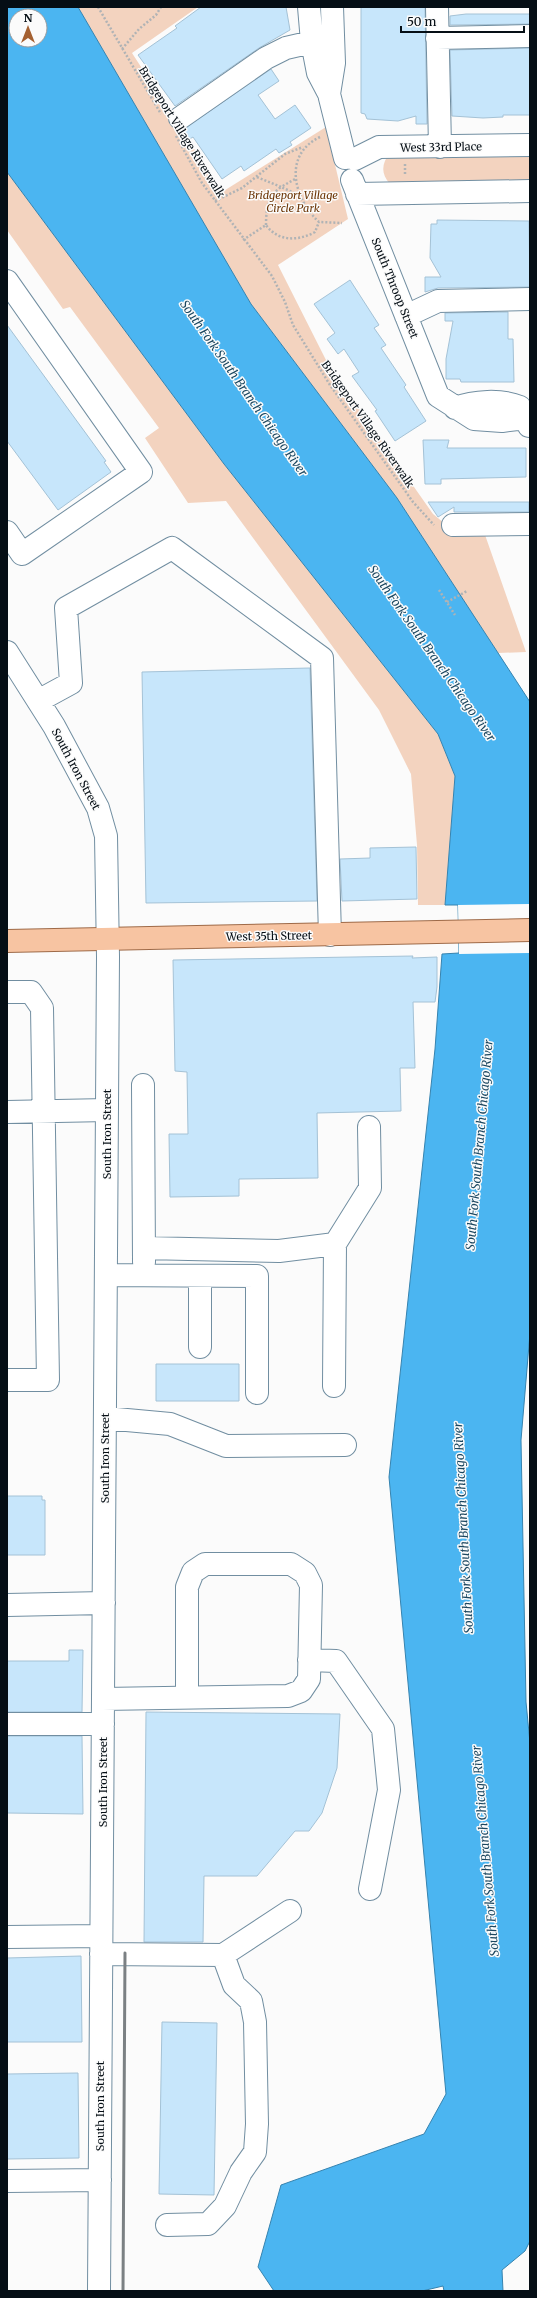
<svg xmlns="http://www.w3.org/2000/svg" width="537" height="2298" font-family="Merriweather,serif">
<style>
.green{fill:#f3d3bf}
.water{fill:#4bb5f1;stroke:#3683af;fill-rule:evenodd}
.pier{fill:#fbfbfb}
.building{fill:#c7e6fb;stroke:#a4c2d6}
.lines{fill:none;stroke-linecap:round;stroke-linejoin:round}
.minor-casing{stroke:#718ea1;stroke-width:24}
.major-casing{stroke:#9e6a48;stroke-width:24}
.path{stroke:#b0b3b5;stroke-width:2.5;stroke-dasharray:2 2;stroke-linecap:butt}
.minor{stroke:#fff;stroke-width:22}
.major{stroke:#f7c4a2;stroke-width:22}
.rail{stroke:#7b8083;stroke-width:3}
.labels{text-anchor:middle;dominant-baseline:central;stroke-width:3;stroke-linejoin:round;paint-order:stroke}
.street-label{font-size:11px;fill:#050e15;stroke:#fbfbfb}
.park-label{font-size:11px;font-style:italic;fill:#6b3404;stroke:#fbfbfb}
.water-label{font-size:12px;font-style:italic;fill:#1b4760;stroke:#fbfbfb}
</style>
<rect width="100%" height="100%" fill="#fbfbfb"/>
<path class="green" d="M78,7h120l-66,46 90,139 104,-65 22,92 -70,46 51,101 104,148 22,18h29l42,120 -28,1 -101,-155 -146,-194z
M530,148v36h-140c-9,-10 -9,-20 0,-31z
M7,172l217,292 214,270 17,42 -10,129h-27l-1,-60 -6,-71 -32,-64 -153,-209 -38,2 -43,-65 14,-10 -89,-121 -7,2 -56,-79z"/>
<path class="water" d="M7,7h71l173,297 146,194 133,204v631l-9,107 5,262 4,41v498l-5,10 -23,19 1,21h-59l-1,-5 -21,5h-148l-16,-24 23,-82 143,-51 22,-40 -57,-617 46,-428 7,-95 17,-1 -1,-48h-13l10,-129 -17,-42 -214,-270 -217,-292zM16,16h24v24h-24z"/>
<path class="pier" d="M530,904v49l-71,1 -1,-49z"/>
<path class="building" d="M201,7h85l4,23 -31,18 -84,58 -37,-51 39,-27 -2,-2z
M361,7h64l2,117h-11v-8l-18,5 -31,-2 -2,-5 -4,-1z
M466,14h64v10l-80,1v-9z
M530,48v67h-27v2l-20,1 -31,-2 -2,-66z
M271,69l8,12 -21,14 17,24 20,-14 16,23 -21,14 2,3 -13,8 -3,-4 -32,22 -3,-5 -19,13 -29,-42 -5,3 -6,-10z
M437,220l92,1 1,66 -92,1 -13,4v-15h16l-11,-19 1,-34h6z
M350,280l29,45 -5,3 12,17 -5,3 25,37 -2,2 22,34 -31,20 -20,-30 2,-1 -25,-34 7,-4 -15,-23 -6,5 -11,-15 8,-6 -21,-29z
M508,312v27h5l1,43h-53l-1,-3h-14v-20l7,-38h-8v-8z
M7,325l99,136 -2,1 7,10 -53,38 -51,-69z
M423,440h26l-2,8h79v29l-85,2v5h-16z
M428,502h101v10h-75v-5l-16,10z
M310,668l7,233 -171,2 -4,-231z
M416,847l1,52 -75,2 -2,-42 30,-1v-10z
M413,956l-1,2 25,-1v30l-2,15h-22l2,66h-15l1,43 -84,2 1,65 -79,1v17l-69,1 -1,-63h19l-1,-62 -12,-1 -2,-111z
M156,1364h83v37h-83z
M7,1496h35v4h3v55h-38z
M69,1650h14l-1,62h-75v-51h62z
M146,1712l194,2 -3,54 -15,45 -13,18h-14l-38,45h-53l-1,66h-59z
M7,1736h75l1,78 -76,-1z
M81,1956l1,86h-75v-84z
M162,2022l55,1 -3,172 -55,-1z
M78,2073l1,85 -72,1v-85z"/>
<g class="lines">
<defs>
<path id="minor" d="M309,7l3,35 6,31 11,21 16,64
M437,7l3,140
M437,38l93,-2
M329,94l5,-31 -2,-56
M180,118l86,-60 20,-10 26,-6
M355,159l24,-12 151,-2
M352,180l86,216 36,23 28,2 24,-3
M357,194l173,-3
M7,281l134,191 -119,82 -15,-22
M406,316l32,-15 92,-2
M455,408c19,-7 46,-9 65,-1l9,19
M453,525l77,-1
M7,652l47,74 44,82 8,28 2,121 -9,1334
M38,701l33,-18 -5,-75 106,-60 150,110 8,277
M7,992h24l11,16 6,372h-41
M143,1085l1,177
M7,1112l100,-2
M144,1248l135,3 56,-7 35,-56 -1,-61
M106,1275l151,1v117
M200,1276v71
M334,1386l1,-142
M105,1418l65,6 56,22 119,-1
M7,1605l97,-2
M309,1660l27,1 47,68 6,61 -19,99
M103,1699l185,-3 13,-5 8,-12 2,-94 -6,-12 -14,-9h-86l-12,8 -6,15v110
M7,1724h96
M7,1937l94,-1
M101,1954l122,1 67,-44
M7,2181l93,-1
M167,2225l41,-1 17,-18 16,-34 14,-20 2,-28 -2,-102 -4,-21 -17,-16 -11,-30"/>
<path id="major" d="M7,941l523,-11"/>
</defs>
<use href="#minor" class="minor-casing"/>
<use href="#major" class="major-casing"/>
<path class="path" d="M98,7l63,107
M122,49l17,-20 17,-14 5,-8
M176,136l26,47 70,93 13,26 8,23 37,60 83,117 21,23
M320,137c-38,18 -26,62 -1,85l23,1
M405,164v11
M257,177l24,10 14,-8
M215,201l27,-13 43,-34 18,-7
M266,225c0,-15 2,-29 15,-38l18,8
M243,240l23,-15c12,17 33,16 49,7l4,-10
M439,590l16,25
M447,602l20,-11"/>
<use href="#minor" class="minor"/>
<use href="#major" class="major"/>
<path class="rail" d="M123,2291l2,-338"/>
</g>
<g class="labels">
<g class="street-label">
<text transform="translate(182 132) rotate(58)">Bridgeport Village Riverwalk</text>
<text transform="translate(441 147) rotate(-1)">West 33rd Place</text>
<text transform="translate(395 288) rotate(68)">South Throop Street</text>
<text transform="translate(368 424) rotate(55)">Bridgeport Village Riverwalk</text>
<text transform="translate(76 769) rotate(62)">South Iron Street</text>
<text transform="translate(269 936) rotate(-1)">West 35th Street</text>
<text transform="translate(107 1134) rotate(-90)">South Iron Street</text>
<text transform="translate(105 1458) rotate(-90)">South Iron Street</text>
<text transform="translate(103 1782) rotate(-90)">South Iron Street</text>
<text transform="translate(100 2106) rotate(-90)">South Iron Street</text>
</g>
<g class="park-label">
<text x="293" y="195">Bridgeport Village<tspan x="293" dy="13">Circle Park</tspan></text>
</g>
<g class="water-label">
<text transform="translate(244 388) rotate(55)">South Fork South Branch Chicago River</text>
<text transform="translate(432 653) rotate(55)">South Fork South Branch Chicago River</text>
<text transform="translate(479 1145) rotate(-85)">South Fork South Branch Chicago River</text>
<text transform="translate(463 1528) rotate(-93)">South Fork South Branch Chicago River</text>
<text transform="translate(485 1851) rotate(-95)">South Fork South Branch Chicago River</text>
</g>
</g>
<rect width="537" height="2298" fill="none" stroke="#050e15" stroke-width="16"/>
<g transform="translate(28 28)"><circle r="19" fill="#fbfbfb" stroke="#999c9f"/>
<path d="M0-3L7 15L0 10L-7 15Z" fill="#a46031"/>
<text y="-6" font-size="11" font-weight="bold" text-anchor="middle" fill="#050e15">N</text>
</g>
<path d="M401 26v6h123v-6" fill="none" stroke="#050e15" stroke-width="2"/>
<text x="407" y="26" font-size="12" fill="#050e15" stroke="#fbfbfb" stroke-width="3" paint-order="stroke">50 m</text>
</svg>
